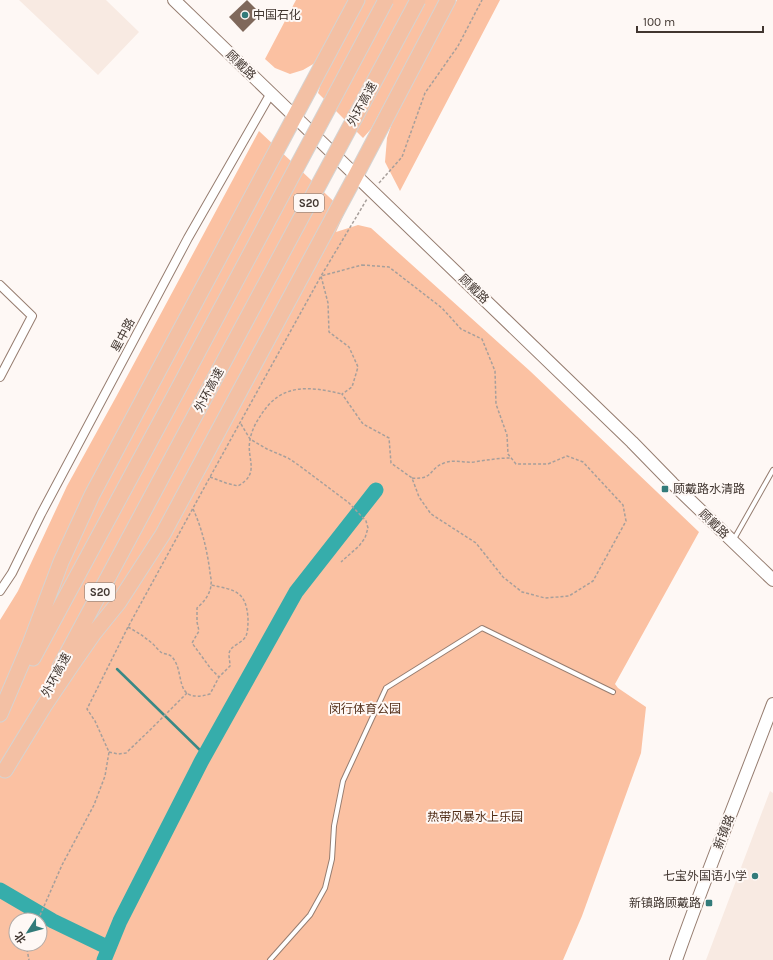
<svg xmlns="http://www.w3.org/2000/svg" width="773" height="960" font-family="Karla,'Noto Sans SC',sans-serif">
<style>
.built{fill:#f8eae2}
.green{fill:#fbc1a2;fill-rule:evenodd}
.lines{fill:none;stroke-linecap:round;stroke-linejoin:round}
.stream{stroke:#398986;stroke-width:2.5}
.river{stroke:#36adab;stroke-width:15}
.building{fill:#7f685b}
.service-casing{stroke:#967d70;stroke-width:6}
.minor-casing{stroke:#967d70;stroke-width:10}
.secondary-casing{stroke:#967d70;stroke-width:14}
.motorway-casing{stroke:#d5d3d1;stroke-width:17}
.path{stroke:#a79f9b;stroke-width:1.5;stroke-dasharray:3 2;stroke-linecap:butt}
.service{stroke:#fff;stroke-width:4}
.minor{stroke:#fff;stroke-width:8}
.secondary{stroke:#fff;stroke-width:12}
.motorway{stroke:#f3c0a4;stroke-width:15}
.motorway-bridge-casing{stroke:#d5d3d1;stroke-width:17;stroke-linecap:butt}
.motorway-bridge{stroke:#f3c0a4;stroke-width:15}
.poi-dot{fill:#327b7a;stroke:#fef8f5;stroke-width:1.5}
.labels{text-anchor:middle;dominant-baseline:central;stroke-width:4;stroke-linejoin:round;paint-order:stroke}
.shield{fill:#fef8f5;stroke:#7a706b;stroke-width:1}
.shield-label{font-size:11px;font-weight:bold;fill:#413630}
.poi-label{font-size:12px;fill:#413630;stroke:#fef8f5;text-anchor:start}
.street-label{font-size:12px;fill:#413630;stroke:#fef8f5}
.park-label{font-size:12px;fill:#522e18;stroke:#fef8f5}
</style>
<rect width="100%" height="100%" fill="#fef8f5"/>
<path class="built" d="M19,0h87l33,32 -41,43z
M770,791l3,2v167h-67z"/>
<path class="green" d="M296,0h53l-34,63 -12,7 -13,4 -15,-6 -10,-9z
M365,0h75l-69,129 -8,9 -45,-45 4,-13z
M457,0h43l-100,191 -15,-29 2,-24 6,-18z
M259,131l86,81 -9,20 22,-7 13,3 159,143 169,161 -84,152 3,4 28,19 -5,46 -59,163 -19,44h-563v-340l18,-29 49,-105 49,-89zM16,920h24v24h-24z"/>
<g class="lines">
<path class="stream" d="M117,669l88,86"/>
<path class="river" d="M0,890l53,31 56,27
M104,960l16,-39 81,-159 95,-170 80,-102"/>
</g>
<path class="building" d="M247,0l14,14 -18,18 -14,-15z"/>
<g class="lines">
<defs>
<path id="service" d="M734,539l39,-69
M270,960l40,-45 15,-27 7,-29 2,-33 9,-45 43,-93 96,-60 131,64"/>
<path id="minor" d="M0,285l32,31 -32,61
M0,591l12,-18 29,-59 147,-276 83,-145"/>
<path id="secondary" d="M174,0l458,442 40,41 101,97
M676,960c30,-86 65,-171 97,-256"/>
<path id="motorway" d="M33,658l143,-265
M60,667l140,-261
M0,714l30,-70 31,-82 31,-67 265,-495
M5,770l39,-64 27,-40 23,-33 25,-31 44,-68 193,-359 92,-175"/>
</defs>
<use href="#service" class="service-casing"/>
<use href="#minor" class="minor-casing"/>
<use href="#secondary" class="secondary-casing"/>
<use href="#motorway" class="motorway-casing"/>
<path class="path" d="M379,183l23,-26 23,-64 33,-47 24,-46
M362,265l27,2 53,41 19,21 21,10 13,32 1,33 11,31 1,19 8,10h32l19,-8 16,6 40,43 3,16 -33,60 -24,15 -24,2 -23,-6 -19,-15 -27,-34 -45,-29 -12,-17 -7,-19 -21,-15 -2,-25 -26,-14 -21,-30 10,-7 6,-20 -9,-20 -20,-15 -1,-29 -7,-27z
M241,424l9,15 17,10 21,9 9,6 52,39 17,18 2,7 -3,10 -6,8 -18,16
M210,477l16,6 12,3c23,-13 8,-27 12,-46 1,-8 6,-18 11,-25 20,-32 48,-29 81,-21
M412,478c22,2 16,-9 32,-15 10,-4 20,0 30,-1 13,-2 25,-4 37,-4
M193,509c9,19 14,41 17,63 0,4 2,8 1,12 0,9 -7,18 -14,24v14l2,9 -7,12 19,26 8,8
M128,627c9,5 17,10 25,17 3,3 6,7 9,9 3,1 6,1 9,3 16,15 0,49 39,38l9,-17 11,-11c0,-4 -1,-8 -1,-12 1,-9 13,-10 17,-18 2,-5 2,-12 2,-18 -2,-27 -13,-28 -37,-33
M109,752l9,2 8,-1 24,-23 37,-37
M38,920l24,-55 32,-60 11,-29 4,-24 -14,-31 -8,-12 41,-82 82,-150 111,-201 46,-77
M26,944l3,16"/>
<use href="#service" class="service"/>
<use href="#minor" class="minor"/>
<use href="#secondary" class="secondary"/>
<use href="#motorway" class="motorway"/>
<defs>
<path id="motorway-bridge" d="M176,393l210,-393
M200,406l218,-406"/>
</defs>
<use href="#motorway-bridge" class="motorway-bridge-casing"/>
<use href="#motorway-bridge" class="motorway-bridge"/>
</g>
<g class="poi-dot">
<circle cx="245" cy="15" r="4"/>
<rect x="661" y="485" width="8" height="8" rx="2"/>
<circle cx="755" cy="876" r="4"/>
<rect x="705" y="899" width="8" height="8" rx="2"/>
</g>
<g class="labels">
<g class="shield">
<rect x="294" y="194" width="30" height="18" rx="3"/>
<rect x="85" y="583" width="30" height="18" rx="3"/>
</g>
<g class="shield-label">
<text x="309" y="203">S20</text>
<text x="100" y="592">S20</text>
</g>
<g class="poi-label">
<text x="253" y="15">中国石化</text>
<text x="673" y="489">顾戴路水清路</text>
<text x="747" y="876" text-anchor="end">七宝外国语小学</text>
<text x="701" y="903" text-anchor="end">新镇路顾戴路</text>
</g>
<g class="street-label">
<text transform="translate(241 65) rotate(44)">顾戴路</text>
<text transform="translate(362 104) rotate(-62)">外环高速</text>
<text transform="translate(474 289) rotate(44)">顾戴路</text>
<text transform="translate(123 335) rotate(-62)">星中路</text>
<text transform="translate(209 390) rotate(-62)">外环高速</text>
<text transform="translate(714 524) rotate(44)">顾戴路</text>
<text transform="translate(56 675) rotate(-62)">外环高速</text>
<text transform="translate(724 832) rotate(-69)">新镇路</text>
</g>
<g class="park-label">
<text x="365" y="709">闵行体育公园</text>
<text x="475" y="817">热带风暴水上乐园</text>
</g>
</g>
<g transform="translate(28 932) rotate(234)"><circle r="19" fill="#fef8f5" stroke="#b2aaa6"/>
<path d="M0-3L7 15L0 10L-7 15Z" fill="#327b7a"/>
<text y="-6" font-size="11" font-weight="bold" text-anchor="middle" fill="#413630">北</text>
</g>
<path d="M637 26v6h126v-6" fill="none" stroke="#413630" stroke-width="2"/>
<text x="643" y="26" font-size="12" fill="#413630" stroke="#fef8f5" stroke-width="3" paint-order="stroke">100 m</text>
</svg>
